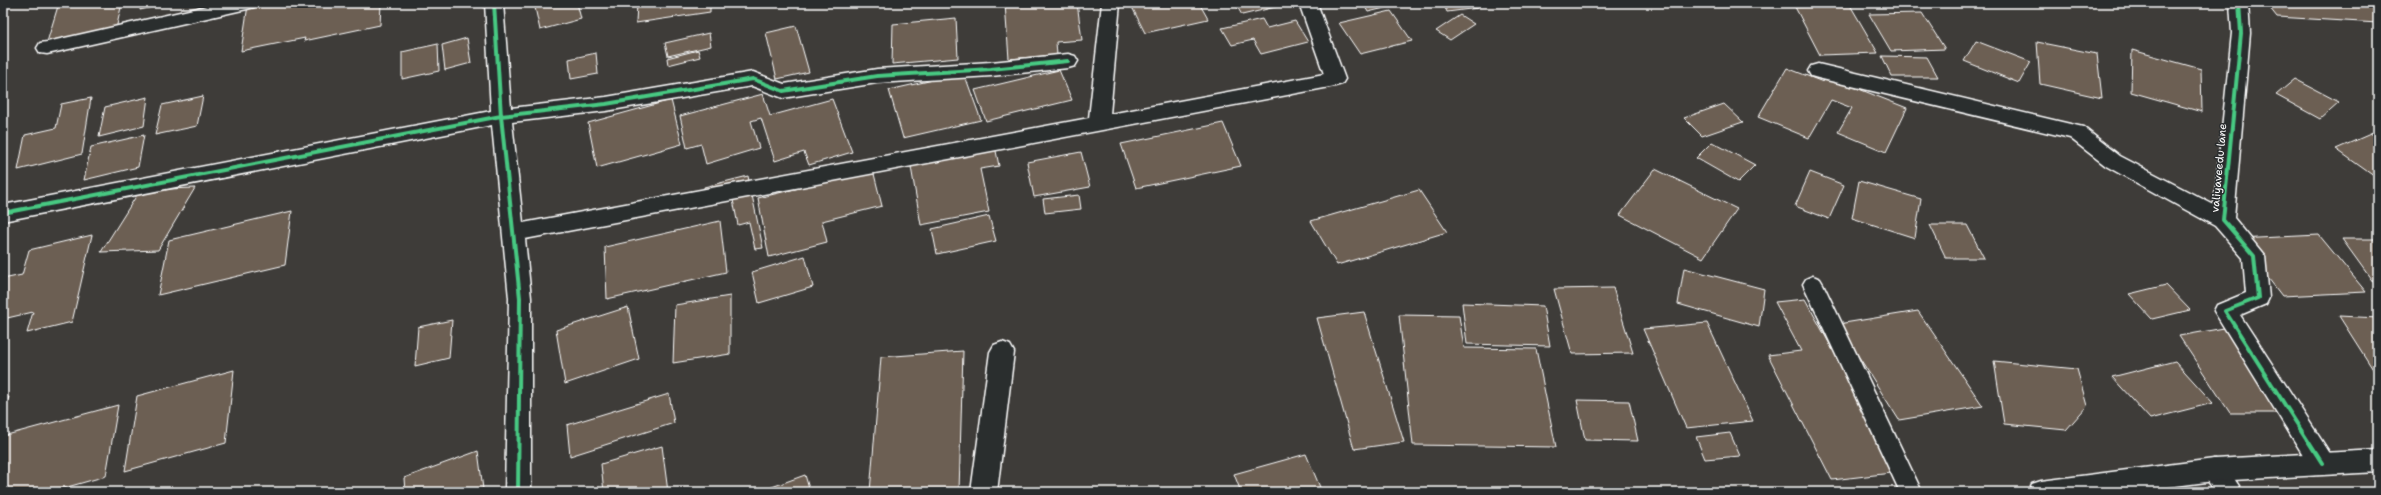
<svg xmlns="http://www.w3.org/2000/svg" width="2381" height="495" font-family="'Shantell Sans',sans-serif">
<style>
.building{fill:#6c5f53;stroke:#fff}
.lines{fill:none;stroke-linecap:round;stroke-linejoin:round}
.lane-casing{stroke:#fff;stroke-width:3}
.street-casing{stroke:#fff;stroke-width:3}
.secondary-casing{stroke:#fff;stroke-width:3}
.lane{fill:#2a2d2e;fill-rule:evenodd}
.street{fill:#2a2d2e;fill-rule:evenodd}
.secondary{fill:#2a2d2e;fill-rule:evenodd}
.cycleway-casing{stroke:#2a2d2e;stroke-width:6}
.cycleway{stroke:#46c982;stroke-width:4}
.labels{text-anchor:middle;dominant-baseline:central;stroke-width:3;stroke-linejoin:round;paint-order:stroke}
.street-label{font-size:11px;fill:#fff;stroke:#2a2d2e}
</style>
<rect width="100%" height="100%" fill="#3e3c39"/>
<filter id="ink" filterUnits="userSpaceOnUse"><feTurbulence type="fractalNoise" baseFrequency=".025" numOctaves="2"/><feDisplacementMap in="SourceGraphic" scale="8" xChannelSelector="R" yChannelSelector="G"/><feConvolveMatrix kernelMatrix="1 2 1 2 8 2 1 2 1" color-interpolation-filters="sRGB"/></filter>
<g filter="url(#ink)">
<path class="building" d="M73,3h49l-8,35 -70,14 14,-46z
M141,3h29l-30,7z
M261,3h120l-1,22 -76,16 1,-3 -64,13 7,-46z
M534,3h43l4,16 -41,11z
M637,3h73v9l-74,11z
M1020,3h57l5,37 -26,2 1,13 -48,4 -4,-55z
M1130,3h69l9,16 -63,14z
M1235,3h47l2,2 -42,10z
M1363,3h24l2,4 -21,5z
M1443,3h33l2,5 -31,4z
M2266,3h112v20l-101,-6z
M1850,5l28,48 -58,2 -25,-48z
M1391,11l21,30 -52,13 -21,-31z
M1922,13l23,36 -54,2 -22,-37z
M1460,15l14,9 -24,16 -14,-9z
M956,18l2,40 -66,6 1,-40z
M1262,19l5,9 28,-7 13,21 -47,12 -8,-14 -21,5 -10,-17z
M796,26l13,46 -32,7 -11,-46z
M709,33l2,13 -43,10 -3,-13z
M467,38l4,25 -26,7 -3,-25z
M1976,41l55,21 -12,21 -55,-22z
M2037,42l60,12 5,44 -62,-14z
M438,44l1,27 -37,8v-27z
M698,50l2,7 -32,8 -1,-7z
M2132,50l69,19 1,43 -71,-20z
M596,53l2,21 -27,5 -2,-20z
M1882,56l45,1 11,20h-46z
M1787,68l36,14 3,-6 81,32 -21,44 -48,-20 14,-24 -21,-8 -22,38 -51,-21z
M1059,70l13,30 -86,21 -11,-31z
M964,73l17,47 -78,18 -14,-48z
M2295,79l44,23 -19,17 -44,-24z
M763,94l7,22 62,-17 20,53 -43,13 -5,-13 -29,9 -14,-43 -10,3 8,27 -53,16 -5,-20 -14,4 -7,-32z
M203,96l-6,30 -42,9 7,-30z
M148,97l-4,29 -45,11 6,-30z
M91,98l-9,56 -64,16 7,-35 31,-7 5,-24z
M671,100l11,44 -85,24 -9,-45z
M1724,104l19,18 -41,14 -18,-18z
M1223,123l18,43 -105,22 -15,-44z
M2375,132l3,2v45l-42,-30z
M144,135l-6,32 -54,13 7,-33z
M1712,142l43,23 -17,17 -42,-24z
M995,146l4,20 -19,3 9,43 -68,13 -11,-64z
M1081,152l9,35 -56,10 -7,-35z
M1655,169l82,40 -34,49 -83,-43z
M873,170l9,36 -60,15 5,21 -58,15 -11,-59z
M1810,172l34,13 -15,34 -34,-13z
M748,176l15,72 -8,1 -6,-27 -11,3 -7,-35 -26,6 -1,-9z
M1859,181l62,18 -6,39 -63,-20z
M195,188l-37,62 -57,2 39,-62z
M1419,190l28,42 -110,33 -26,-44z
M1079,195l2,14 -36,4 -2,-14z
M292,211l-7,54 -127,30 11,-55z
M989,216l7,25 -59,13 -5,-25z
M720,221l6,51 -119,27 -2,-52z
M1930,225h37l17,33h-38z
M92,235l-20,87 -45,11 6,-21 -30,7v-40l19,-4 7,-25z
M2319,235l47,57 -84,4 -44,-57z
M2342,239h36v47h-2z
M805,256l8,31 -54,16 -7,-31z
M1684,268l80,21 -5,38 -81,-23z
M2166,285l24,25 -38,9 -23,-25z
M1613,288l20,65 -61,1 -18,-65z
M730,296v58l-57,9 2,-58z
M1805,299l95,173 -68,8 -64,-125 33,-4 -26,-49z
M1462,303l81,3 7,40 -83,-2z
M628,307l11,52 -74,25 -9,-54z
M1918,311l65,95 -84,14 -61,-96z
M1364,312l40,130 -50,7 -37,-131z
M1399,315l60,1 5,32 72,1 20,98 -143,-2z
M2339,316l39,2v53h-4z
M452,320l-3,38 -34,8 3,-39z
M1707,323l46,98 -67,7 -43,-99z
M2224,328l57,85h-51l-51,-77z
M963,351l-4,141h-89l11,-135z
M1994,361l83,8 10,37 -21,24 -62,-6z
M2175,361l38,42 -63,16 -38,-42z
M234,370l-8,73 -101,28 12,-75z
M669,394l5,29 -104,33 -3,-31z
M9,397l-6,16v-15z
M1577,400l52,1 9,40 -53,-1z
M118,405l-12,71 -56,16h-47v-56z
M1730,433l10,23 -35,3 -9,-22z
M662,446l6,46h-64l-3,-28z
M478,451l5,38 -9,3h-69l-1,-14z
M1306,454l16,38h-81l-7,-18z
M805,475l5,17h-52z"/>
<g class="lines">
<defs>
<path id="lane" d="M1813,276l7,3 3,5 99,208h-22l-97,-208 3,-5z"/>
<path id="street" d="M220,3h36l-2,4 -7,2 -200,45 -7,-1 -3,-5 3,-5 7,-1z
M485,3h18l8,105 95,-11 147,-25 31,12 93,-15 114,-7 77,-8 7,2 3,5 -3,5 -7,2 -77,8 -114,7 -94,15 -31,-12 -146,25 -94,11 11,101 566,-105 13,-115h18l-10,111 214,-40 -25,-71h18l28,76 -3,5 -7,2 -810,153 6,59v194h-26l4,-194 -17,-173 -489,96v-16l488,-94z
M2230,3h18l2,30 -16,185 31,38 4,42 -3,6 -26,11 91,140 4,8 -4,8 -9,3 -9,-3 -99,-160 3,-6 29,-12 -3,-35 -28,-32 -109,-60 -36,-28 -252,-60 -7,-2 -3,-5 3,-5 7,-2 265,63 37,29 94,49 18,-172z
M1002,342l8,3 4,7 -17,140h-26l19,-140 4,-7z
M2214,459l9,3 20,30h-28l-14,-22 4,-8z"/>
<path id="secondary" d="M2378,450v22l-164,9 -85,11h-101l4,-8 9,-3 173,-22z"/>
</defs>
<use href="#lane" class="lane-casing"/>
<use href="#street" class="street-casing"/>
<use href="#secondary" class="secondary-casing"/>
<use href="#lane" class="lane"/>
<use href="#street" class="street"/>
<use href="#secondary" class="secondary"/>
<defs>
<path id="cycleway" d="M494,3l7,113 19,182 -2,194
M2239,3l2,30 -18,187 31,36 4,42 -33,13 97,152
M3,213l498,-97 105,-12 147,-25 30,12 94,-15 114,-7 77,-8"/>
</defs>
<use href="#cycleway" class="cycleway-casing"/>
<use href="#cycleway" class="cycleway"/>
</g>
</g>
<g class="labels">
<g class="street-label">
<text transform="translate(2219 168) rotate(-85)">valiyaveedu lane</text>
</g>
</g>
<rect width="2381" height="495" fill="none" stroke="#2a2d2e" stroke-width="16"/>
<rect x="8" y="8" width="2365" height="479" fill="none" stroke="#fff" stroke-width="1.5" filter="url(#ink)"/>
</svg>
